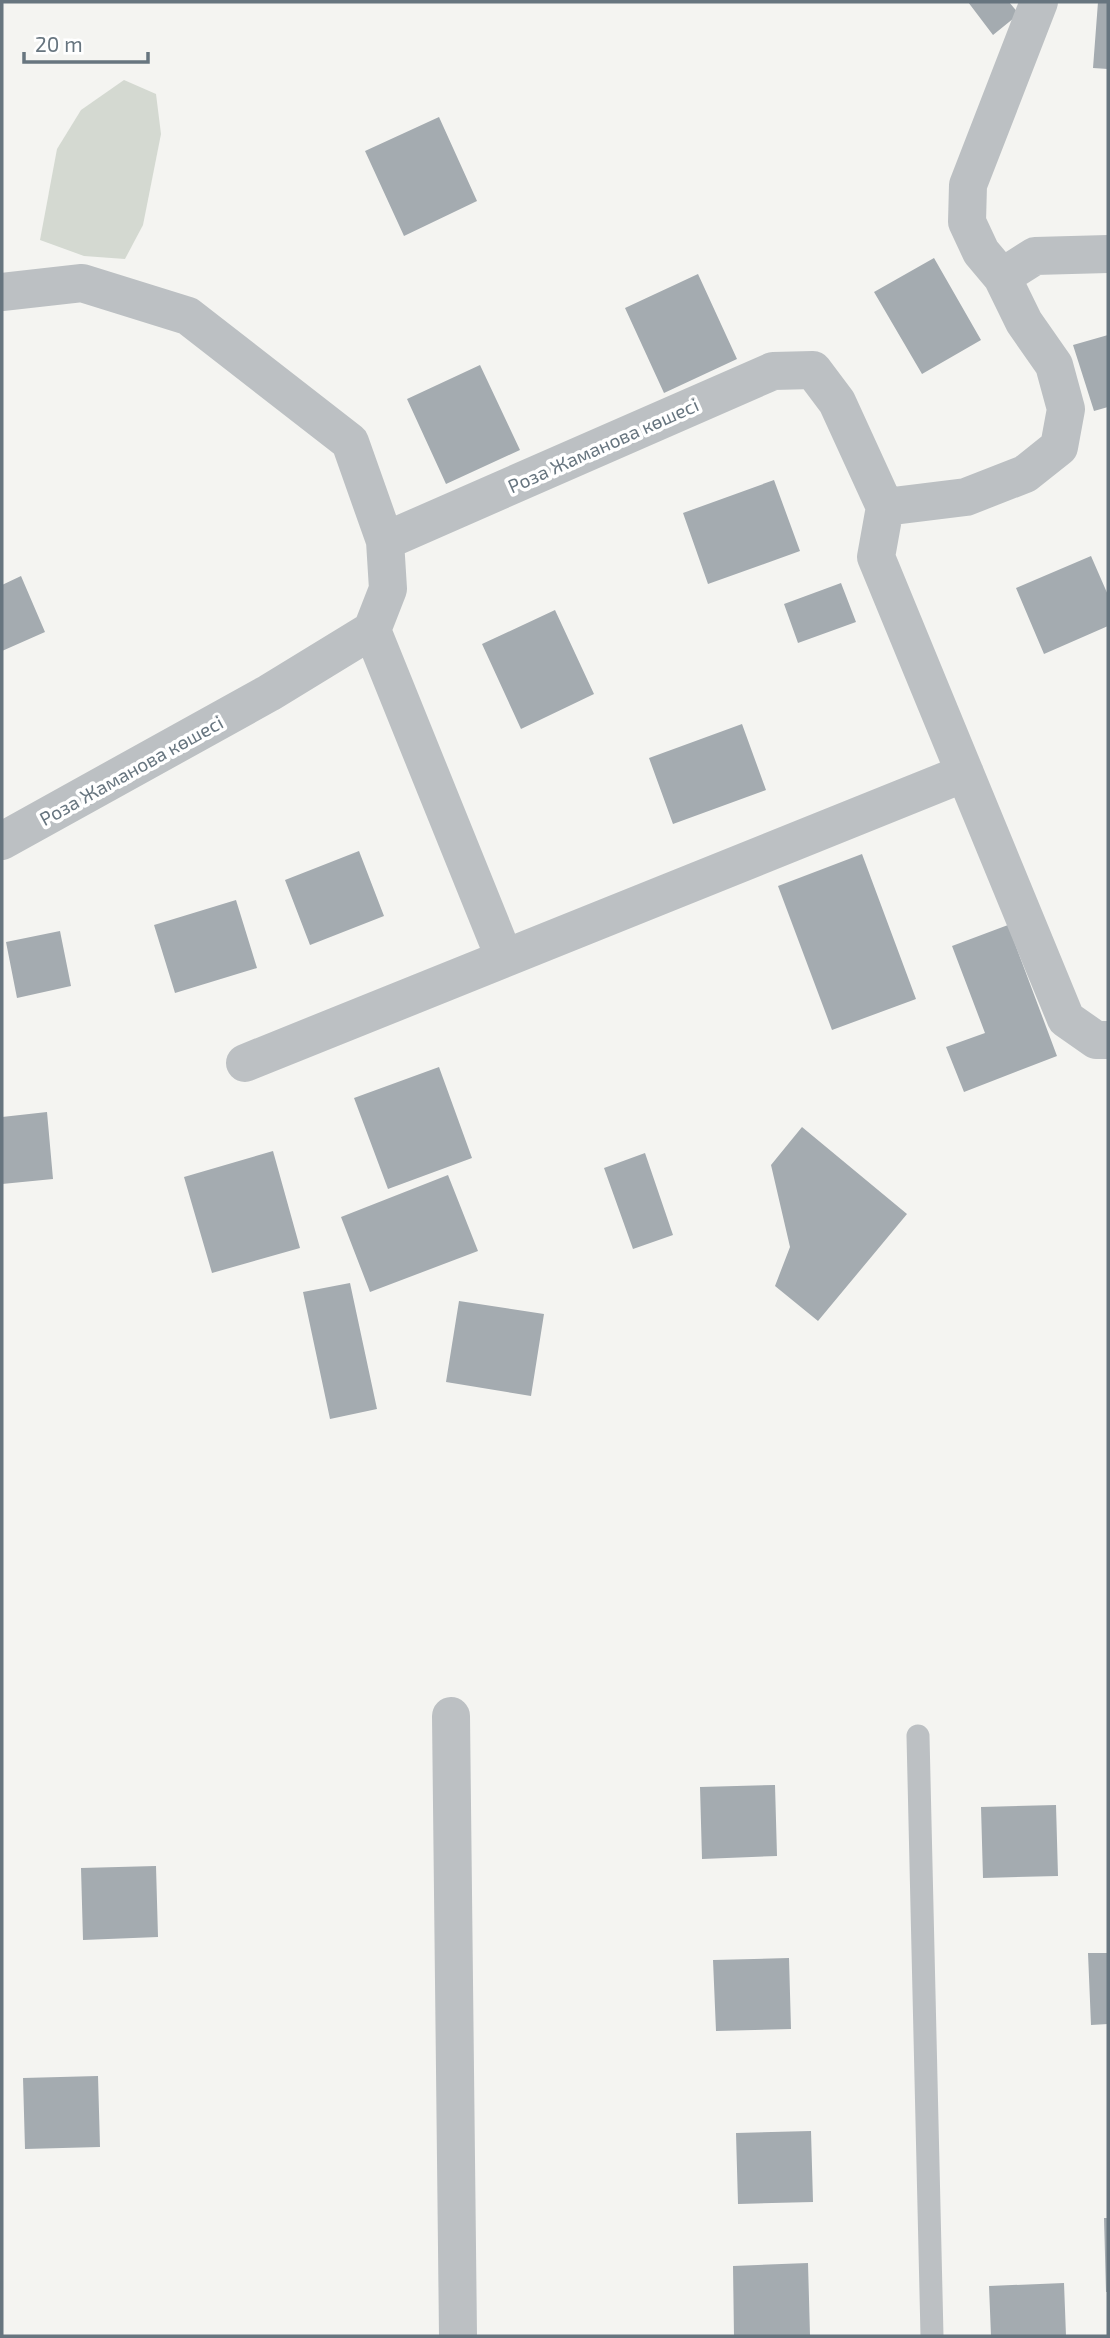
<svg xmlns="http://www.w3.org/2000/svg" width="1110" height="2338" font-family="'Exo 2',sans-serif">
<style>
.green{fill:#d4d9d1}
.building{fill:#a4abb0}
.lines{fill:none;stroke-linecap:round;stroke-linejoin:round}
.service{stroke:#bcc0c3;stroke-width:23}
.minor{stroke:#bcc0c3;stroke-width:38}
.labels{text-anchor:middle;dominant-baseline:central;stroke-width:7;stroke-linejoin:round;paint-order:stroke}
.street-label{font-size:19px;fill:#67757f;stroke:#fff}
</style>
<rect width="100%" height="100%" fill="#f4f4f1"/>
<path class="green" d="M124,80l32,14 5,40 -18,91 -18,34 -41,-3 -44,-16 17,-91 24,-39z"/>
<path class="building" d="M968,2h41l10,12 -26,21z
M1098,2h10v67l-15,-1z
M439,117l38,84 -73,35 -39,-85z
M934,258l47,82 -59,34 -48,-82z
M698,274l39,85 -73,34 -39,-85z
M1108,335v72l-14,4 -21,-66z
M480,365l40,85 -74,34 -39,-85z
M774,480l26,71 -92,33 -25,-71z
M1091,556l17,39v31l-64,28 -28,-66z
M21,576l24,56 -43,19v-66z
M841,583l15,39 -58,21 -14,-39z
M555,610l39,84 -73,35 -39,-85z
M742,724l24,66 -93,34 -24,-66z
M359,851l25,65 -74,29 -25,-65z
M862,854l54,145 -84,31 -54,-144z
M236,900l21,68 -82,25 -21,-68z
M1008,925l49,131 -93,36 -18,-45 39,-14 -33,-87z
M60,931l11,55 -54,12 -11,-56z
M439,1067l33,91 -84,31 -34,-91z
M47,1112l6,67 -51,5v-67z
M802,1127l105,87 -89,107 -43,-35 15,-39 -19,-82z
M273,1151l27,97 -88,25 -28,-96z
M645,1153l28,82 -40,14 -29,-81z
M448,1175l30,76 -108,41 -29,-75z
M350,1283l27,126 -47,10 -27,-127z
M459,1301l85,13 -13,82 -85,-14z
M775,1785l2,71 -75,3 -2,-72z
M1056,1805l2,71 -75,2 -2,-71z
M156,1866l2,71 -75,3 -2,-72z
M1088,1953h20v71l-17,1z
M789,1958l2,71 -75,2 -3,-71z
M98,2076l2,71 -75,2 -2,-71z
M811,2131l2,71 -75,2 -2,-71z
M1104,2218h4v74h-2z
M808,2263l2,72 -76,1 -1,-70z
M1064,2283l2,53h-75l-2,-50z"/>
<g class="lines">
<path class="service" d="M918,1736l14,600"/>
<path class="minor" d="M1002,277l33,-21 73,-2
M2,292l80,-9 106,33 162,126 35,99 3,48 -16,41 -103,63 -267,148
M885,507l-9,50 190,462 30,21h12
M385,541l388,-170 40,-1 24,32 48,105 81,-10 59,-23 34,-27 7,-38 -12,-44 -30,-43 -22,-45 -21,-25 -14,-30 1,-37 71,-183
M372,630l132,327
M245,1063l720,-290
M451,1716l7,620"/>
</g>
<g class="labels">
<g class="street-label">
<text transform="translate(603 445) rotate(-24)">Роза Жаманова көшесі</text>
<text transform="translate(131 770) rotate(-29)">Роза Жаманова көшесі</text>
</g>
</g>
<rect width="1110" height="2338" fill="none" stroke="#67757f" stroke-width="7"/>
<path d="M24 52v10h124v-10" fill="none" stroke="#67757f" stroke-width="3.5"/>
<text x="35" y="52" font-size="21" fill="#67757f" stroke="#ffffff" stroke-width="5" paint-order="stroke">20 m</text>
</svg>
